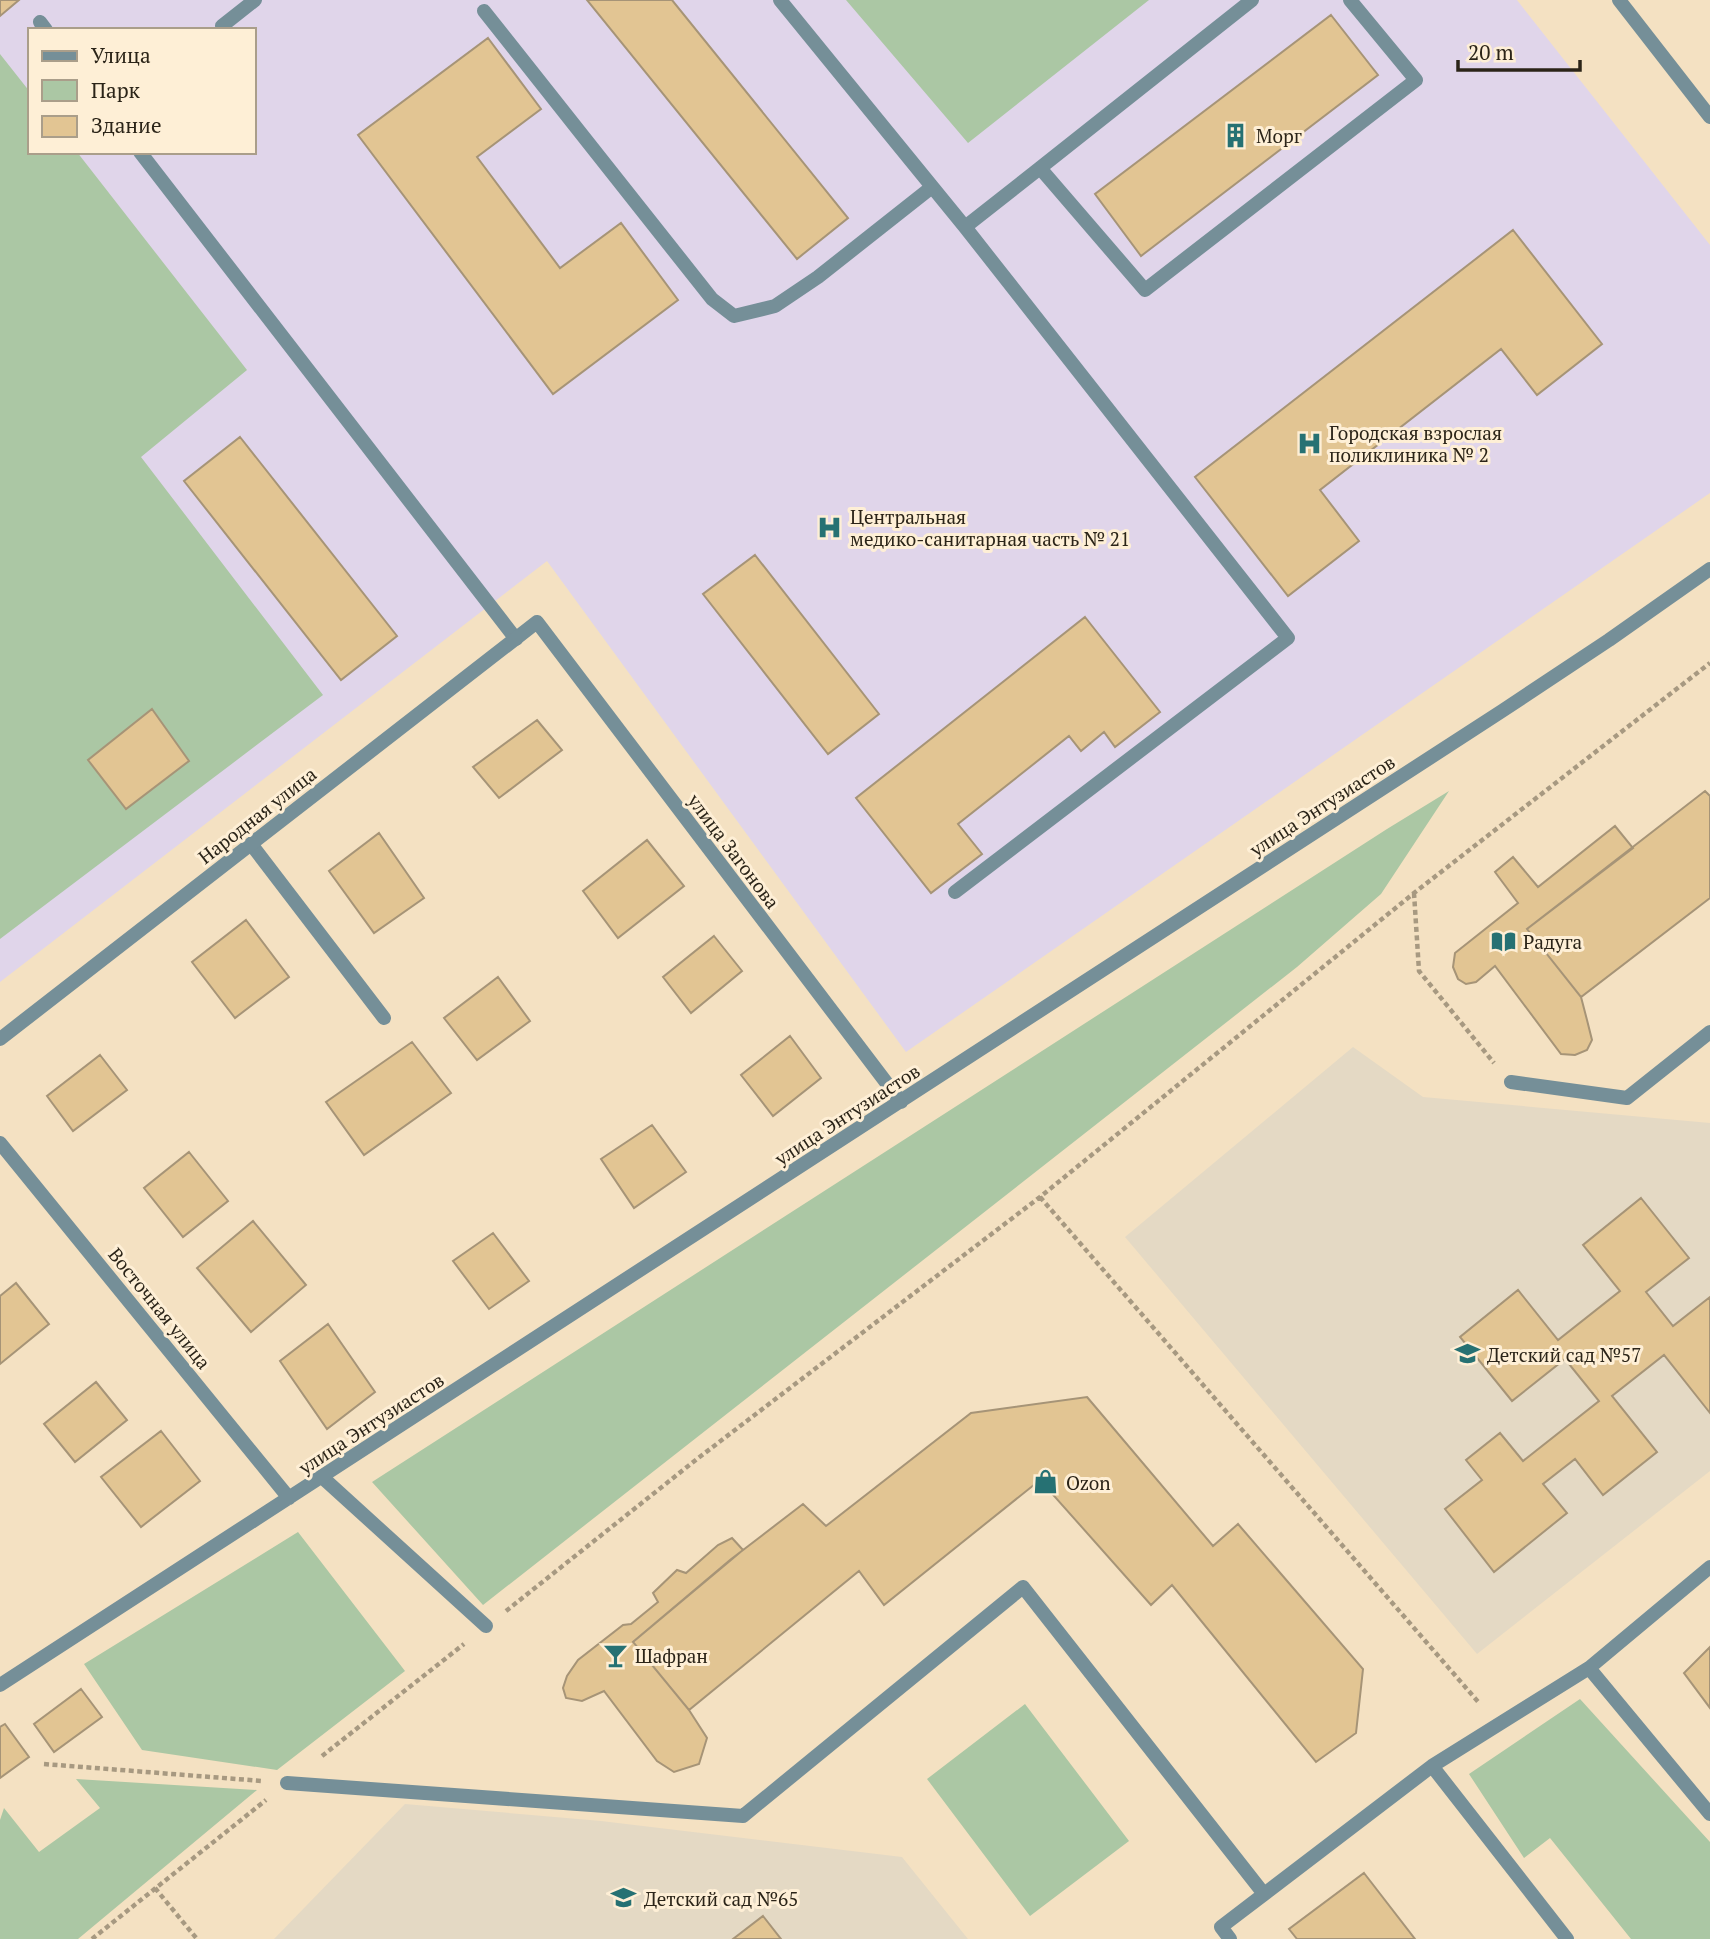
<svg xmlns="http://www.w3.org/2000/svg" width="1710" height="1939" font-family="'PT Serif',serif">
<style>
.education{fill:#e4d9c4}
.medical{fill:#e0d5ea;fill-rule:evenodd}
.green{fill:#abc7a4}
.building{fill:#e2c593;stroke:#a69477;stroke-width:2}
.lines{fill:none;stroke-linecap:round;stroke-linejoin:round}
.path{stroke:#a79981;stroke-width:4.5;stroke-dasharray:5 3.5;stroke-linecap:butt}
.lane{stroke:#758f98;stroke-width:14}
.street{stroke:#758f98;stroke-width:14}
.labels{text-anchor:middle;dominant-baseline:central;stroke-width:6;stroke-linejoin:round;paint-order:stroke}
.poi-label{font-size:19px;fill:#2b2418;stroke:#feefd6;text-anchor:start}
.street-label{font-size:19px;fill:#2b2418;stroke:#feefd6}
</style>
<rect width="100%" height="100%" fill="#f4e1c2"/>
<path class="education" d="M1353,1047l70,50 287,26v348l-233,183 -352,-417z
M405,1804l196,17 301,36 66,82h-694z"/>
<path class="medical" d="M0,0h1517l193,245v248l-804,559 -359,-491 -547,421zM30,30h224v122h-224z"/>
<path class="green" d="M846,0h303l-181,143z
M0,54l30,38v60h47l170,218 -106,87 182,238 -323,244z
M1449,791l-68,103 -84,73 -814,638 -111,-123 1015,-653z
M298,1532l107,139 -128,99 -135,-20 -58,-86z
M1580,1699l130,143v97h-79l-81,-101 -26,20 -55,-84z
M1025,1704l104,137 -99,75 -103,-137z
M76,1779l181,11 -179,149h-78v-119l4,-12 35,44 61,-44z"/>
<path class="building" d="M0,0h19l-19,16z
M587,0h85l176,218 -51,41z
M1331,15l47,60 -237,181 -46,-62z
M488,38l53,71 -64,48 83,111 61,-45 57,77 -125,94 -195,-259z
M1513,230l89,114 -65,51 -36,-46 -181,141 39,51 -71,55 -93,-119z
M240,437l157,199 -56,44 -157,-199z
M755,555l124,159 -51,40 -125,-160z
M1085,617l75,95 -45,35 -11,-15 -23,19 -12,-15 -111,88 24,30 -51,39 -75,-95z
M152,709l37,52 -63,48 -38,-49z
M537,720l25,30 -63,48 -26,-31z
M1705,791l5,5v102l-129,99 -54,-68z
M1615,826l18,22 -106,81 54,68 6,23 5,20 -5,10 -12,5 -14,-1 -66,-88 -19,16 -10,2 -8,-5 -5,-12 2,-14 63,-50 -23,-31 18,-15 25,30z
M379,833l45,65 -50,35 -45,-62z
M647,840l37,46 -66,52 -35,-47z
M246,920l43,57 -54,41 -43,-56z
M714,936l28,35 -51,42 -28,-36z
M498,977l32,44 -53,39 -33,-42z
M790,1036l31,42 -48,38 -32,-41z
M412,1042l39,51 -87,62 -38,-53z
M100,1055l27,35 -54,41 -26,-35z
M652,1125l34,47 -52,36 -33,-49z
M189,1152l39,49 -45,36 -39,-49z
M1641,1198l48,60 -43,34 27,34 37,-29v116l-46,-58 -52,41 45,56 -54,43 -28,-36 -32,25 24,29 -73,59 -49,-63 37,-29 -16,-20 34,-27 23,28 76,-60 -34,-42 -53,42 -52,-64 58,-47 40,50 62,-49 -37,-46z
M253,1221l53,64 -55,47 -54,-64z
M493,1233l36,48 -40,28 -36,-48z
M16,1283l33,41 -49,40v-68z
M328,1324l47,68 -48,37 -47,-68z
M96,1382l31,38 -52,42 -31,-38z
M1087,1397l126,149 25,-22 125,145 -7,64 -40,29 -144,-177 -21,20 -111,-125 -156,125 -25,-34 -170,139 -56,-68 97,-82 73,-56 23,22 145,-113z
M161,1431l39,50 -59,46 -40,-50z
M732,1538l11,12 -110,92 56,68 18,28 -8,26 -25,8 -17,-11 -53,-70 -22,10 -16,-3 -3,-10 4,-12 11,-16 45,-35 8,-1 27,-22 -5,-9 24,-23 9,3 32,-28z
M1710,1647v61l-26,-35z
M81,1689l21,28 -48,35 -20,-28z
M5,1724l24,33 -29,21v-51z
M1364,1873l51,66h-118l-8,-10z
M763,1916l18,23h-48z"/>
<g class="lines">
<path class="path" d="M1414,893l5,78 75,92
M1040,1197l440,507
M506,1611l191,-152 343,-262 374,-304 296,-230
M322,1756l142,-112
M44,1764l218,17
M155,1888l42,51
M92,1939l174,-139"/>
<path class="lane" d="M780,0l185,227 323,411 -333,254
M1252,0l-212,168 105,122 271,-210 -66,-80
M484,11l228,288 22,17 41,-10 43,-29 114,-90
M40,22l6,8
M222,26l33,-26
M140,152l376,487
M965,227l75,-59
M251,844l133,174
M1511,1082l116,16 83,-66
M322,1477l164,149
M1589,1668l121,146
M1432,1766l135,173
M287,1783l456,33 280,-229 241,307
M1230,1939l-9,-12 211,-161 157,-98 121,-101"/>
<path class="street" d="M1619,0l91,117
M0,1039l537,-417 364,480
M0,1143l289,355
M0,1685l1502,-974 107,-71 101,-71"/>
</g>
<defs>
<symbol id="building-bare" viewBox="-9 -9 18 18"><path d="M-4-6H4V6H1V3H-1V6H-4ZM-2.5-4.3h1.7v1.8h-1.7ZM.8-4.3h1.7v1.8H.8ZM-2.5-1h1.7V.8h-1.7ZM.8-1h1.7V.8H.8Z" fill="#267173" stroke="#feefd6" stroke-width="2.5" paint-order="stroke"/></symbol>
<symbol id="hospital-bare" viewBox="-9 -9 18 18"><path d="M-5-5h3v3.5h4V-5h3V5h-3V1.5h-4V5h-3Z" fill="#267173" stroke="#feefd6" stroke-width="2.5" paint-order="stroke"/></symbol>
<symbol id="library-bare" viewBox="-9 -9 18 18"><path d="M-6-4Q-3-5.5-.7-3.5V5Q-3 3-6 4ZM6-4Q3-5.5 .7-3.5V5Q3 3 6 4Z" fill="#267173" stroke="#feefd6" stroke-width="2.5" paint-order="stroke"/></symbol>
<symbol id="school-bare" viewBox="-9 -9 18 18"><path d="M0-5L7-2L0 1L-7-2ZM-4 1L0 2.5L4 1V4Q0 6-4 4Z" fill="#267173" stroke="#feefd6" stroke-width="2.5" paint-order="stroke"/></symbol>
<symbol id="shop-bare" viewBox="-9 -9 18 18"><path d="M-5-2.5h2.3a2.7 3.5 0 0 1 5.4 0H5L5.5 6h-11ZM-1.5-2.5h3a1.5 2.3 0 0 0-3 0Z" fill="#267173" stroke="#feefd6" stroke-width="2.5" paint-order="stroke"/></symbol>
<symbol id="bar-bare" viewBox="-9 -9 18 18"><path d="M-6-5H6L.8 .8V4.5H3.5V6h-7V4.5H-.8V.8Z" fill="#267173" stroke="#feefd6" stroke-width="2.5" paint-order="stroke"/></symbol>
</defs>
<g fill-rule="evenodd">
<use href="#building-bare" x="1218" y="118" width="35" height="35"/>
<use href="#hospital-bare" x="1292" y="426" width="35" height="35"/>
<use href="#hospital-bare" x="812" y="510" width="35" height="35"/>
<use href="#library-bare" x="1486" y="924" width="35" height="35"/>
<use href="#school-bare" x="1450" y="1336" width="35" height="35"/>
<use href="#shop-bare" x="1028" y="1464" width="35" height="35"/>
<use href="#bar-bare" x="598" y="1638" width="35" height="35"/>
<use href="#school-bare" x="606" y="1880" width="35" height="35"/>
</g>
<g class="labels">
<g class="poi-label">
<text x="1256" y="135">Морг</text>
<text x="1329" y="432">Городская взрослая<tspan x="1329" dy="22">поликлиника № 2</tspan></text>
<text x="850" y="516">Центральная<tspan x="850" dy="22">медико-санитарная часть № 21</tspan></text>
<text x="1523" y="941">Радуга</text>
<text x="1487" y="1354">Детский сад №57</text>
<text x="1066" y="1482">Ozon</text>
<text x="635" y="1655">Шафран</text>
<text x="644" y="1898">Детский сад №65</text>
</g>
<g class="street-label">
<text transform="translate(1322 805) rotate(-33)">улица Энтузиастов</text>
<text transform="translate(257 815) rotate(-38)">Народная улица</text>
<text transform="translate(734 851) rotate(53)">улица Загонова</text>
<text transform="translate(847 1114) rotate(-33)">улица Энтузиастов</text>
<text transform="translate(160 1308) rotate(51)">Восточная улица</text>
<text transform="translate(371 1423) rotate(-33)">улица Энтузиастов</text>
</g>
</g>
<rect x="28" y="28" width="228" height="126" fill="#feefd6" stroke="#aa9e8a" stroke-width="2"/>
<rect x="42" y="51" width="35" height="10" fill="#758f98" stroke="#aa9e8a" stroke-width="2"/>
<text x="91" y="63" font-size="21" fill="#2b2418">Улица</text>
<rect x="42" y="80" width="35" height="21" fill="#abc7a4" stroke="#aa9e8a" stroke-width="2"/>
<text x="91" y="98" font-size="21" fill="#2b2418">Парк</text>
<rect x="42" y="116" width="35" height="21" fill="#e2c593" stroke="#aa9e8a" stroke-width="2"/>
<text x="91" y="133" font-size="21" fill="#2b2418">Здание</text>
<path d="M1458 60v10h122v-10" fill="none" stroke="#2b2418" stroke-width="3.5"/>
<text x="1468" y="60" font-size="21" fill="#2b2418" stroke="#feefd6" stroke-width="5" paint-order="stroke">20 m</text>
</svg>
